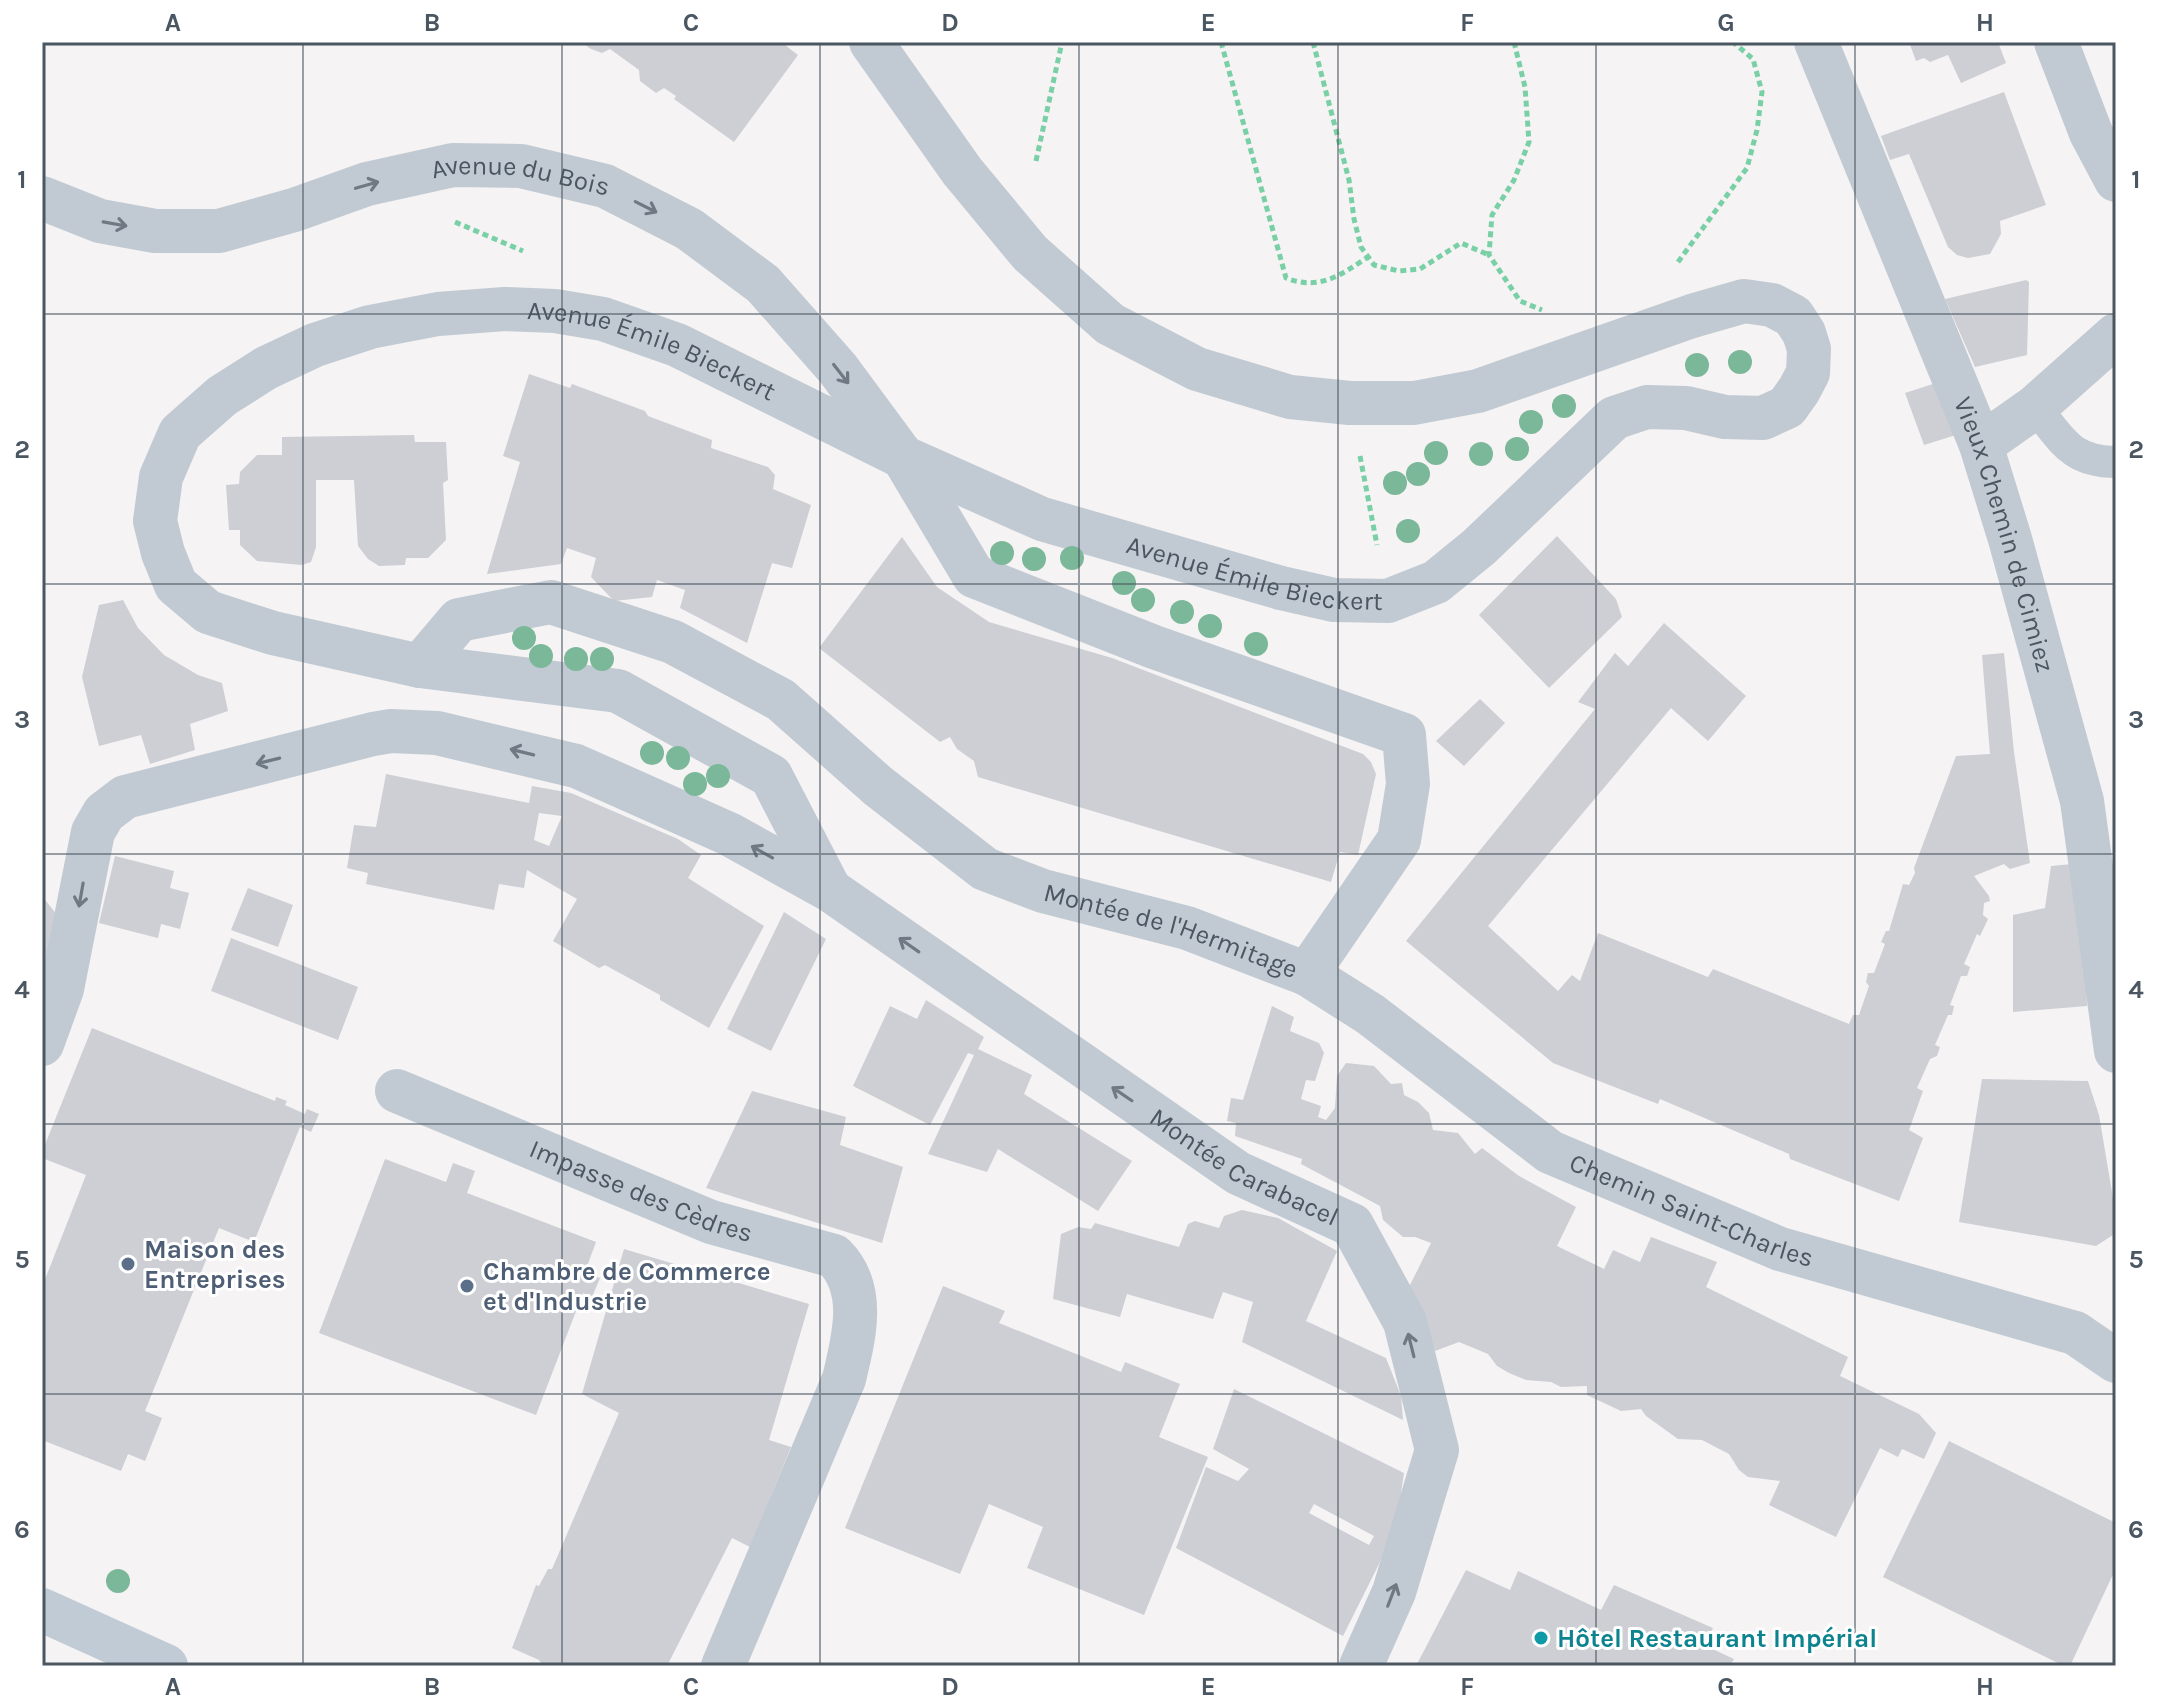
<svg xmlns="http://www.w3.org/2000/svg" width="2158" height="1708" font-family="Karla,sans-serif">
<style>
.building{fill:#cdcfd5;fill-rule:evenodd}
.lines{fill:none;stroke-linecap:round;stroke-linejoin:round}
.path{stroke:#7ad0a6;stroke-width:5;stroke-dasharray:6 4;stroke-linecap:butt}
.service{stroke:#c1cad2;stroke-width:32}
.minor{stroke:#c1cad2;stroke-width:44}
.secondary{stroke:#c1cbd6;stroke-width:44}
.tree{fill:#7bb799}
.oneway{stroke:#6e7983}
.grid{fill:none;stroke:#4a5661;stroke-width:2;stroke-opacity:0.55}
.service-dot{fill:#5c6f8a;stroke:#fff;stroke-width:3}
.culture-dot{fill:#0f9aa8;stroke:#fff;stroke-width:3}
.labels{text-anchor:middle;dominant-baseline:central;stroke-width:6;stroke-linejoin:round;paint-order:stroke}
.street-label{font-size:26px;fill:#4a5661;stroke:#fff}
.service-label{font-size:26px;font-weight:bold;fill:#4e5e75;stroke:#fff;text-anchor:start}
.culture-label{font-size:26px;font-weight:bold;fill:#0d838f;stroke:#fff;text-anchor:start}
.neatline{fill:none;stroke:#4a5661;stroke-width:3}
.grid-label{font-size:26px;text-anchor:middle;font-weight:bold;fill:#4a5661}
</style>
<rect width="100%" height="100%" fill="#f5f3f3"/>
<path class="building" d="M581,42h200l17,13 -64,87 -60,-43 2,-3 -12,-8 -8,5 -16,-12 -1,-11 -29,-21 -8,4 -11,-4z
M1909,42h89l8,21 -45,20 -13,-28 -18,7 -6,-4 -8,3z
M2004,92l42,113 -46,16 1,13 -11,20 -22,4 -11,-3 -9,-8 -39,-93 -19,6 -9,-24z
M2026,280l3,2 -2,73 -52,12 -30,-68z
M529,374l41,14 2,-4 73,27 3,5 64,24 -1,8 57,19 7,8 -2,14 38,16 -19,63 -20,-5 -25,80 -67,-35 5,-18 -28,-10 -5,17 -38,4 -23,-24 5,-19 -29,-10 -6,16 -74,10 33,-112 -17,-6z
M1936,383l20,52 -32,10 -19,-52z
M414,435l1,7h31l2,38 -5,3 3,57 -18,18h-22l-1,7 -26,1 -11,-7 -10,-13 -4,-66h-38v67l-5,15 -9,3 -45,-4 -17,-16v-15h-11l-3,-45 13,-1 1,-12 17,-17h25v-18z
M1557,536l59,63 6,18 -73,71 -70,-73z
M902,537l35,50 52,35 123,36 251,96 8,8 5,12 -18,81 -18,-3 -9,30 -353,-105 -4,-16 -17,-12 -7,-12 -10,5 -121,-94z
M123,600l15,28 26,27 34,20 24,8 6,28 -38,13 5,26 -45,14 -9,-29 -42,11 -17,-69 17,-72z
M1664,623l82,73 -38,45 -37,-33 -183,218 70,65 14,-16 8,6 18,-48 110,44 5,-8 136,55 4,-9h6l10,-29 -3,-4 2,-9h6l11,-29 -4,-2 5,-11h3l14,-47 6,1 6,-12 -1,-5 42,-112 34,-2 -8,-99 22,-2 10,99 16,111 -20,6 -6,-5 -30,12 15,20 1,5 -6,2 -1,12 5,4 -8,17 -3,-2 -13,30 6,3 -3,9h-6l-11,29 4,1 -2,9h-4l-13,30 5,2 -3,9 -7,3 -13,29 6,3 -14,39 14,8 -24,63 -109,-42 -1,-5 -129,-55 -2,5 -105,-41 -147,-122 189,-232 -17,-7 37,-49 13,13z
M1480,699l25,24 -41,43 -28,-25z
M386,774l143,29 3,-17 39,7 107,46 23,16 -13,23 76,48 -55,102 -49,-28v-5l-55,-30 -6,3 -46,-27 24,-42 -50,-29 -3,18 -25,-4 -5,26 -128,-26 2,-11 -21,-5 7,-43 22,2zM539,813l23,3 -13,30 -15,-6z
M115,856l59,15 -4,17 19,5 -9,36 -19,-5 -3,14 -59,-15z
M2072,864l11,51 4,91 -74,6v-97l32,-7 6,-42z
M248,888l45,17 -15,42 -47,-17z
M42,896l16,20 -16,71z
M784,912l42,27 -55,112 -44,-22z
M231,938l127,49 -20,53 -127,-49z
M926,1000l58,37 -6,12 54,26 -8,19 108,67 -34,50 -100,-62 -11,23 -59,-18 46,-99 -6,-2 -38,72 -77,-39 37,-80 27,13z
M1272,1006l22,11 -4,14 29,12 5,10 -9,28 -9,-1 -5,19 20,7 -3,11 8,3 9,-12 2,-32 9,-13 28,3 17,18 11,-1 2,12 14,7 11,11 4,17 25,3 17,21 7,-6 37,28 57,31 -19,39 47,23 9,-19 27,12 11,-25 66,25 -11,25 142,70 -8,19 79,38 17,19 -12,26 -22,-10 -4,8 -18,-9 -44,89 -67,-32 11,-24 -32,-4 -9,-7 -10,-16 -27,-14 -24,-1 -32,-23 -5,-7 -20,2 -34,-16v-9l-26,1 -10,-5 -25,-2 -17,-7 -12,-7 -9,-12 -29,-12 -24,9 -26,-64 22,-44 -16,-6h-12l-20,-17 -3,-14 -79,-42 1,-5 -67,-23 1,-13 -9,-2 4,-23 12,2z
M92,1028l183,73 1,-4 11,4 -2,4 20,9 2,-5 12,5 -8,18 -11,-5 -46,115 -35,-14 -74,183 17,7 -17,43 -17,-7 -7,17 -79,-31v-153l44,-112 -44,-17v-6z
M1982,1079l106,2 11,34 17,101v17l-20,13 -137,-24z
M752,1091l94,26 -6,28 63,22 -21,76 -176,-55z
M385,1159l61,23 7,-19 22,8 -8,22 129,49 -11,30 15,6 -8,19 -9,-4 -47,122 -217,-82z
M1242,1210l36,8 59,33 -31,70 80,37 15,38 2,24 -161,-78 11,-40 -30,-10 -10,27 -86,-25 -7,23 -67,-18 8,-65 17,-7 13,2 4,-6 84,24 9,-23 7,-3 24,7 5,-12z
M624,1249l185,55 -40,136 22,7 -41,100 -18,-9 -65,128h-124l-4,-6 -27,-12 24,-63 3,1 9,-17h4l67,-156 -37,-19z
M943,1286l62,25 -6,12 122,49 4,-10 55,22 -21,53 49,20 -64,158 -117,-47 16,-41 -54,-23 -29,70 -115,-46z
M1234,1389l170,84 -7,46 -17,43 -37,74 -167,-88 30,-81 32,14 11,-12 -36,-20zM1314,1504l60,32 -5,9 -60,-32z
M1949,1441l167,82v45l-46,98h-6l-181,-89z
M1466,1570l44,20 8,-19 83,39 13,-25 99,43 -9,17 30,14 -4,7h-314z"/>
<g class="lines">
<path class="path" d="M1221,42l65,236c33,13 55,-3 82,-21
M1313,42l36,138 5,39 7,28 13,18 25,6 21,-2 41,-26 28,12
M1514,42l11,45 4,55 -15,38 -22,35 -3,40 31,46 22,9
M1036,161l26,-119
M455,222l68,29
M1678,262l69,-94 10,-38 5,-38 -9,-33 -20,-17
M1360,456l17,89"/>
<path class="service" d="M2035,407c27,32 35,55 81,55"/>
<g class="minor">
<path id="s1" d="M1816,42l165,403 29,94 72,262 34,250"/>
<path d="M2056,42l35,91 25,47"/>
<path id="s2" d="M42,198l58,23 55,10h64l75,-21 73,-26 86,-19 68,1 84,20 84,43 74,55 75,85 65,88 71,119 180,71 250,88 4,49 -9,56 -92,134"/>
<path d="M1981,445l54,-38 81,-72"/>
<path id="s3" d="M420,666l39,-46 92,-18 122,40 108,58 97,86 107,83 58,22 144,37 120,46 63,40 180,138 230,97 295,84 41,28"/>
<path id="s4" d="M830,890l-59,-114 -153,-85 -198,-25 -147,-33 -65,-21 -32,-27 -13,-32 -8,-32 6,-44 19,-44 42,-37 44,-28 49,-23 55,-18 68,-13 67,-5 50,2 48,8 74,26 226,112 139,62 239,69 53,12 54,1 48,-19 43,-35 135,-129 33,-11 39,1 39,9 38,1 24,-11 12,-17 9,-17 1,-24 -5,-16 -11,-17 -21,-11 -28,-4 -52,15 -214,75 -64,12h-64l-60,-6 -93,-28 -87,-45 -80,-71 -68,-82 -91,-129"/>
<path id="s5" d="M42,1044l20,-55 31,-157 11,-19 21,-16 248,-63 18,-3 46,2 139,33 153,68 101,56 408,283 114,52 53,97 32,128 -43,142 -33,74"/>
<path id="s6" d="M397,1091l314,131 123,34c33,33 20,81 10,123l-121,287"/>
</g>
<path class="secondary" d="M42,1610l124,56"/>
</g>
<g class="tree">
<circle cx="1740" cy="362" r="12"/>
<circle cx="1697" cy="365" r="12"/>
<circle cx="1564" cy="406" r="12"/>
<circle cx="1531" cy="422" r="12"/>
<circle cx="1517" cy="449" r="12"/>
<circle cx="1436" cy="453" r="12"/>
<circle cx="1481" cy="454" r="12"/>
<circle cx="1418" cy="474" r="12"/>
<circle cx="1395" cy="483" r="12"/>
<circle cx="1408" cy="531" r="12"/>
<circle cx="1002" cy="553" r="12"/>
<circle cx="1072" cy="558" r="12"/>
<circle cx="1034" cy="559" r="12"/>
<circle cx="1124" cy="583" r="12"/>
<circle cx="1143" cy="600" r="12"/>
<circle cx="1182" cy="612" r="12"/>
<circle cx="1210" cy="626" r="12"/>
<circle cx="524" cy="638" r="12"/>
<circle cx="1256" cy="644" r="12"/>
<circle cx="541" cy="656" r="12"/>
<circle cx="576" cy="659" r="12"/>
<circle cx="602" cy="659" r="12"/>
<circle cx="652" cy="753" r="12"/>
<circle cx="678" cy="758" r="12"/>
<circle cx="718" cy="776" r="12"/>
<circle cx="695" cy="784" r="12"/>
<circle cx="118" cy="1581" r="12"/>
</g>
<defs><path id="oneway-shaft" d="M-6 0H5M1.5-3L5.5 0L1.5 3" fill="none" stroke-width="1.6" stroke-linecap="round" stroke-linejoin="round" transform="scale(2)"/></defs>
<g class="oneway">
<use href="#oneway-shaft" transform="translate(367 185) rotate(-16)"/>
<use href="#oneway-shaft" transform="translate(646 207) rotate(27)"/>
<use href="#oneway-shaft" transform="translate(115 224) rotate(10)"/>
<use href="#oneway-shaft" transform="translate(841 374) rotate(52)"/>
<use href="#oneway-shaft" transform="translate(522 752) rotate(-166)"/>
<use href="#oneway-shaft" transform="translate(268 761) rotate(166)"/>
<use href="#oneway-shaft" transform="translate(762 852) rotate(-151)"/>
<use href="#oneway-shaft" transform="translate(81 895) rotate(100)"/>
<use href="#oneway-shaft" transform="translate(909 945) rotate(-145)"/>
<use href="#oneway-shaft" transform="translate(1122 1094) rotate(-146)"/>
<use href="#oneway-shaft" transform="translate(1411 1345) rotate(-104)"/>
<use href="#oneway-shaft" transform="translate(1392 1595) rotate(-69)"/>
</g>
<path class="grid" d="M303,42v1624M562,42v1624M820,42v1624M1079,42v1624M1338,42v1624M1596,42v1624M1855,42v1624M42,314h2074M42,584h2074M42,854h2074M42,1124h2074M42,1394h2074"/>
<g class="service-dot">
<circle cx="128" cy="1264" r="8"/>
<circle cx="467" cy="1286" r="8"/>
</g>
<circle class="culture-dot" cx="1541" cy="1638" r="8"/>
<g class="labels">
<g class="street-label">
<text stroke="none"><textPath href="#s2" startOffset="494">Avenue du Bois</textPath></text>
<text stroke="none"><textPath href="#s4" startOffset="1434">Avenue Émile Bieckert</textPath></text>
<text stroke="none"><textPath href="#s1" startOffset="528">Vieux Chemin de Cimiez</textPath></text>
<text stroke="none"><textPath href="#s4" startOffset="2082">Avenue Émile Bieckert</textPath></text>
<text stroke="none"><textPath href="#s3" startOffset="866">Montée de l'Hermitage</textPath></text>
<text stroke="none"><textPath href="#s5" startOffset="1512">Montée Carabacel</textPath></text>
<text stroke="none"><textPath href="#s6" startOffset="264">Impasse des Cèdres</textPath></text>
<text stroke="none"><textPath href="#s3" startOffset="1464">Chemin Saint-Charles</textPath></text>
</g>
<g class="service-label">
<text x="144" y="1249">Maison des<tspan x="144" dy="30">Entreprises</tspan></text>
<text x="483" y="1271">Chambre de Commerce<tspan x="483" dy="30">et d'Industrie</tspan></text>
</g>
<g class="culture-label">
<text x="1557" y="1638">Hôtel Restaurant Impérial</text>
</g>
</g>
<rect width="2158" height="1708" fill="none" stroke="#ffffff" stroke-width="88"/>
<rect x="44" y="44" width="2070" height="1620" class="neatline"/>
<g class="grid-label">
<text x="173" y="31">A</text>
<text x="432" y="31">B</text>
<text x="691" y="31">C</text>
<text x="950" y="31">D</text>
<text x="1208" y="31">E</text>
<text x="1467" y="31">F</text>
<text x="1726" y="31">G</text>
<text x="1985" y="31">H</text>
<text x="22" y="188">1</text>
<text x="2136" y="188">1</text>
<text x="22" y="458">2</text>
<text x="2136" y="458">2</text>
<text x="22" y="728">3</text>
<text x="2136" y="728">3</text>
<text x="22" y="998">4</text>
<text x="2136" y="998">4</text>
<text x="22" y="1268">5</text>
<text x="2136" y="1268">5</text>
<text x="22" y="1538">6</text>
<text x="2136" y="1538">6</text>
<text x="173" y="1695">A</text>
<text x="432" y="1695">B</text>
<text x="691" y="1695">C</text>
<text x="950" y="1695">D</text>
<text x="1208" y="1695">E</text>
<text x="1467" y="1695">F</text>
<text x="1726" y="1695">G</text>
<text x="1985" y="1695">H</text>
</g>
</svg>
